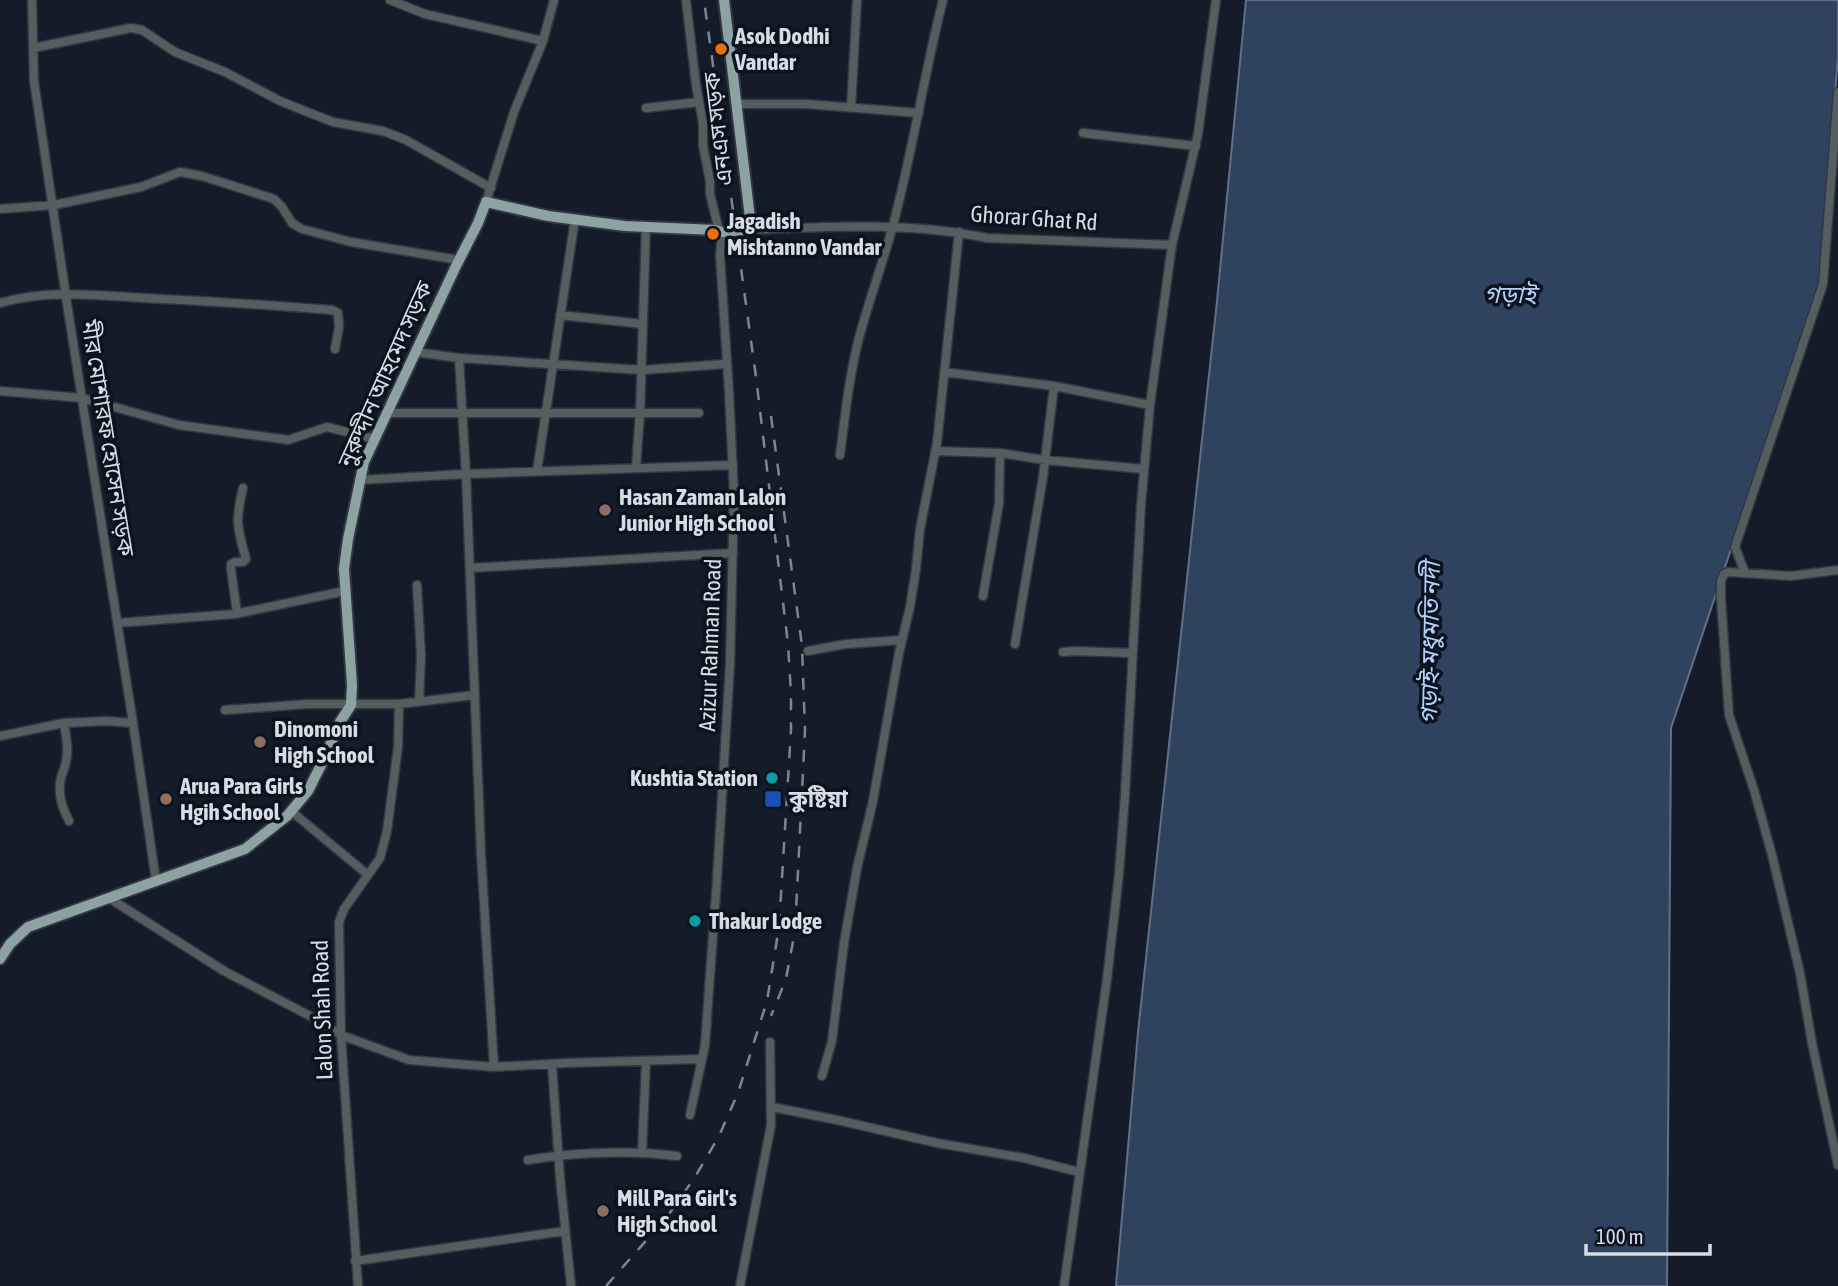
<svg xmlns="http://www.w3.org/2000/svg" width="1838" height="1286" font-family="'Asap Condensed','Noto Sans Bengali',sans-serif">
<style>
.water{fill:#2f425e;stroke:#617086;stroke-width:2}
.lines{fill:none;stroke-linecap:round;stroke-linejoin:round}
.minor-casing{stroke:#2f3743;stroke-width:11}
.major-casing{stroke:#2f3743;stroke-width:14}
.minor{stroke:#545e5f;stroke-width:8}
.major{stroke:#8da2a3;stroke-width:10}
.rail{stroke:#808691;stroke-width:2.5;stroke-dasharray:12 12;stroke-linecap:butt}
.food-dot{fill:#e8710a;stroke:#0b131f;stroke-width:2.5}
.education-dot{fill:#8d6e63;stroke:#0b131f;stroke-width:2.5}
.culture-dot{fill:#0f9aa8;stroke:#0b131f;stroke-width:2.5}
.transit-dot{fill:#1a4fb4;stroke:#0b131f;stroke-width:2.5}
.labels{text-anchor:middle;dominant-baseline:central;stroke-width:7;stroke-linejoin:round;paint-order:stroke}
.poi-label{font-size:23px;font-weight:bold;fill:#d7dce5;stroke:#0b131f;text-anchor:start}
.street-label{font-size:23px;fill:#d7dce5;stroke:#0b131f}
.water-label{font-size:24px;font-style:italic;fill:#b3d0f9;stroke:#0b131f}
</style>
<rect width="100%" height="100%" fill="#141c29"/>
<path class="water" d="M1246,0h592v56l-18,228 -149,444 -4,558h-551l22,-254 79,-731z"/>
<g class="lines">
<defs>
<path id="minor" d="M32,0l2,81 34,229 65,413 23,158
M390,0l35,14 118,27
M686,0l10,85 7,38v23l7,35v13l9,37
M33,48l98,-20 11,2 33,22 50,20 55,29 30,12 23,9 50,9 23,9 85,48
M737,104h69l113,9
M646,108l53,-6
M851,108l6,-108
M1083,133l113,13
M486,202l28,-90 29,-71 11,-41
M0,209l54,-4 87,-18 39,-15 22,4 72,23 8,8 10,16 10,6 49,13 108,18
M745,230c81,-3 162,-9 242,8l185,7
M0,303c47,-14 96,-8 144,-5 63,3 125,7 188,12l6,3 1,14 -4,22
M560,315l83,9
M415,352l44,6 183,12 84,-6
M459,358l7,116 15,380 13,213
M944,372l110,14 96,19
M0,391l82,7 97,27 103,14 6,1 39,-13 48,12
M387,413h312
M935,451l65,2 45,7 99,9
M840,455c5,-39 9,-78 19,-117 10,-38 24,-75 34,-113 20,-74 31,-151 50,-225
M636,468l4,-55 6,-186
M537,471l38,-252
M359,480l107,-6 267,-9
M470,568l263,-15
M1838,570l-47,6 -63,-4 -4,2 -3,7v18l8,116 25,75 18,65 28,118 12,70 26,122
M1745,573l-10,-26 88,-263 15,-192
M417,585l4,71 -2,46
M983,596l16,-93 1,-50
M237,613l-6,-44v-5l4,-2h8l3,-3c-9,-31 -11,-39 -3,-71
M117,623l118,-9 110,-23
M1015,644l28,-167 11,-91
M808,651l38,-7 56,-4
M1063,652l11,-1 58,2
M225,710l83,-6h91l76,-9
M64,723c2,13 5,26 2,39 -1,6 -4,11 -5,16 -4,16 1,30 8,43
M0,736l64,-13 42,-2 27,2
M291,811l77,64
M109,898l115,73 88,46 29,18 68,25 85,7 72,-4 135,-4
M552,1065l8,113 11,108
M822,1076l10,-35 12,-98 13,-75 16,-67 26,-148 11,-46 6,-38 4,-40 17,-86 22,-211
M772,1107l65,13 100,23 87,15 55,14
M690,1115l15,-70 12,-166 13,-215 4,-169 -5,-103 -9,-136 2,-24
M642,1152l4,-91
M528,1160c50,-8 99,-10 149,-4
M355,1261l210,-30
M358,1286l-17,-251 -2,-113 5,-13 36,-51 7,-27 11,-84 1,-43
M740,1286l31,-161 -1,-83
M1064,1286l43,-307 12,-105 6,-79 16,-290 9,-100 22,-160 26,-111 18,-134"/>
<path id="major" d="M0,959l10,-15 18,-17 217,-78 42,-33 21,-25 16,-32 16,-37 11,-17 1,-20 -8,-116 4,-30 16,-77 92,-196 22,-43 8,-21 62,14 77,10 90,4 7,2 23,-2 5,-12 -26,-218"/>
</defs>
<use href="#minor" class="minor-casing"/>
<use href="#major" class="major-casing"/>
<use href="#minor" class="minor"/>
<use href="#major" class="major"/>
<path class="rail" d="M771,416l31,230 3,85 -10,200 -9,48 -15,37
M606,1286l61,-69 28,-40 24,-41 19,-43 29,-92 12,-74 12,-197v-36l-3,-50 -32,-267 -52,-377"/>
</g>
<g class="food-dot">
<circle cx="721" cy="49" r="7"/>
<circle cx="713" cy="234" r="7"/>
</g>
<g class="education-dot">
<circle cx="605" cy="510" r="7"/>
<circle cx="260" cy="742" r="7"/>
<circle cx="166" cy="799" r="7"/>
<circle cx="603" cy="1211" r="7"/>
</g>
<g class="culture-dot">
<circle cx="772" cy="778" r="7"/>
<circle cx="695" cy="921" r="7"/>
</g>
<rect class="transit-dot" x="764" y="790" width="18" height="18" rx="3.5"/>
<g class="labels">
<g class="poi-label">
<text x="735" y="36">Asok Dodhi<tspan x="735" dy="26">Vandar</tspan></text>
<text x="727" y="221">Jagadish<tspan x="727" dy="26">Mishtanno Vandar</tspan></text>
<text x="619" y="497">Hasan Zaman Lalon<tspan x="619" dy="26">Junior High School</tspan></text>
<text x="274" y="729">Dinomoni<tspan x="274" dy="26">High School</tspan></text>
<text x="758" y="778" text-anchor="end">Kushtia Station</text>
<text x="180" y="786">Arua Para Girls<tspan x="180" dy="26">Hgih School</tspan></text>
<text x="789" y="799">কুষ্টিয়া</text>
<text x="709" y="921">Thakur Lodge</text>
<text x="617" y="1198">Mill Para Girl's<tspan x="617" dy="26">High School</tspan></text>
</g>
<g class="street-label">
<text transform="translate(718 129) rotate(-97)">এনএস সড়ক</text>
<text transform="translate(1034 218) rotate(4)">Ghorar Ghat Rd</text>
<text transform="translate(385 374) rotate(-66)">নুরুদ্দীন আহমেদ সড়ক</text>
<text transform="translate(108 438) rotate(81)">মীর মোশারফ হোসেন সড়ক</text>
<text transform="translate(710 645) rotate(-88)">Azizur Rahman Road</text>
<text transform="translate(322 1010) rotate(-92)">Lalon Shah Road</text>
</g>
<g class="water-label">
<text x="1510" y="294">গড়াই</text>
<text transform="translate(1430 643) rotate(-89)">গড়াই-মধুমতি নদী</text>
</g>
</g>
<path d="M1586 1244v10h124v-10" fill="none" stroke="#d7dce5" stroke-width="3.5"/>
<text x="1596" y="1244" font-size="21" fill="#d7dce5" stroke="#0b131f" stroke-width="5" paint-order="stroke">100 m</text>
</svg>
